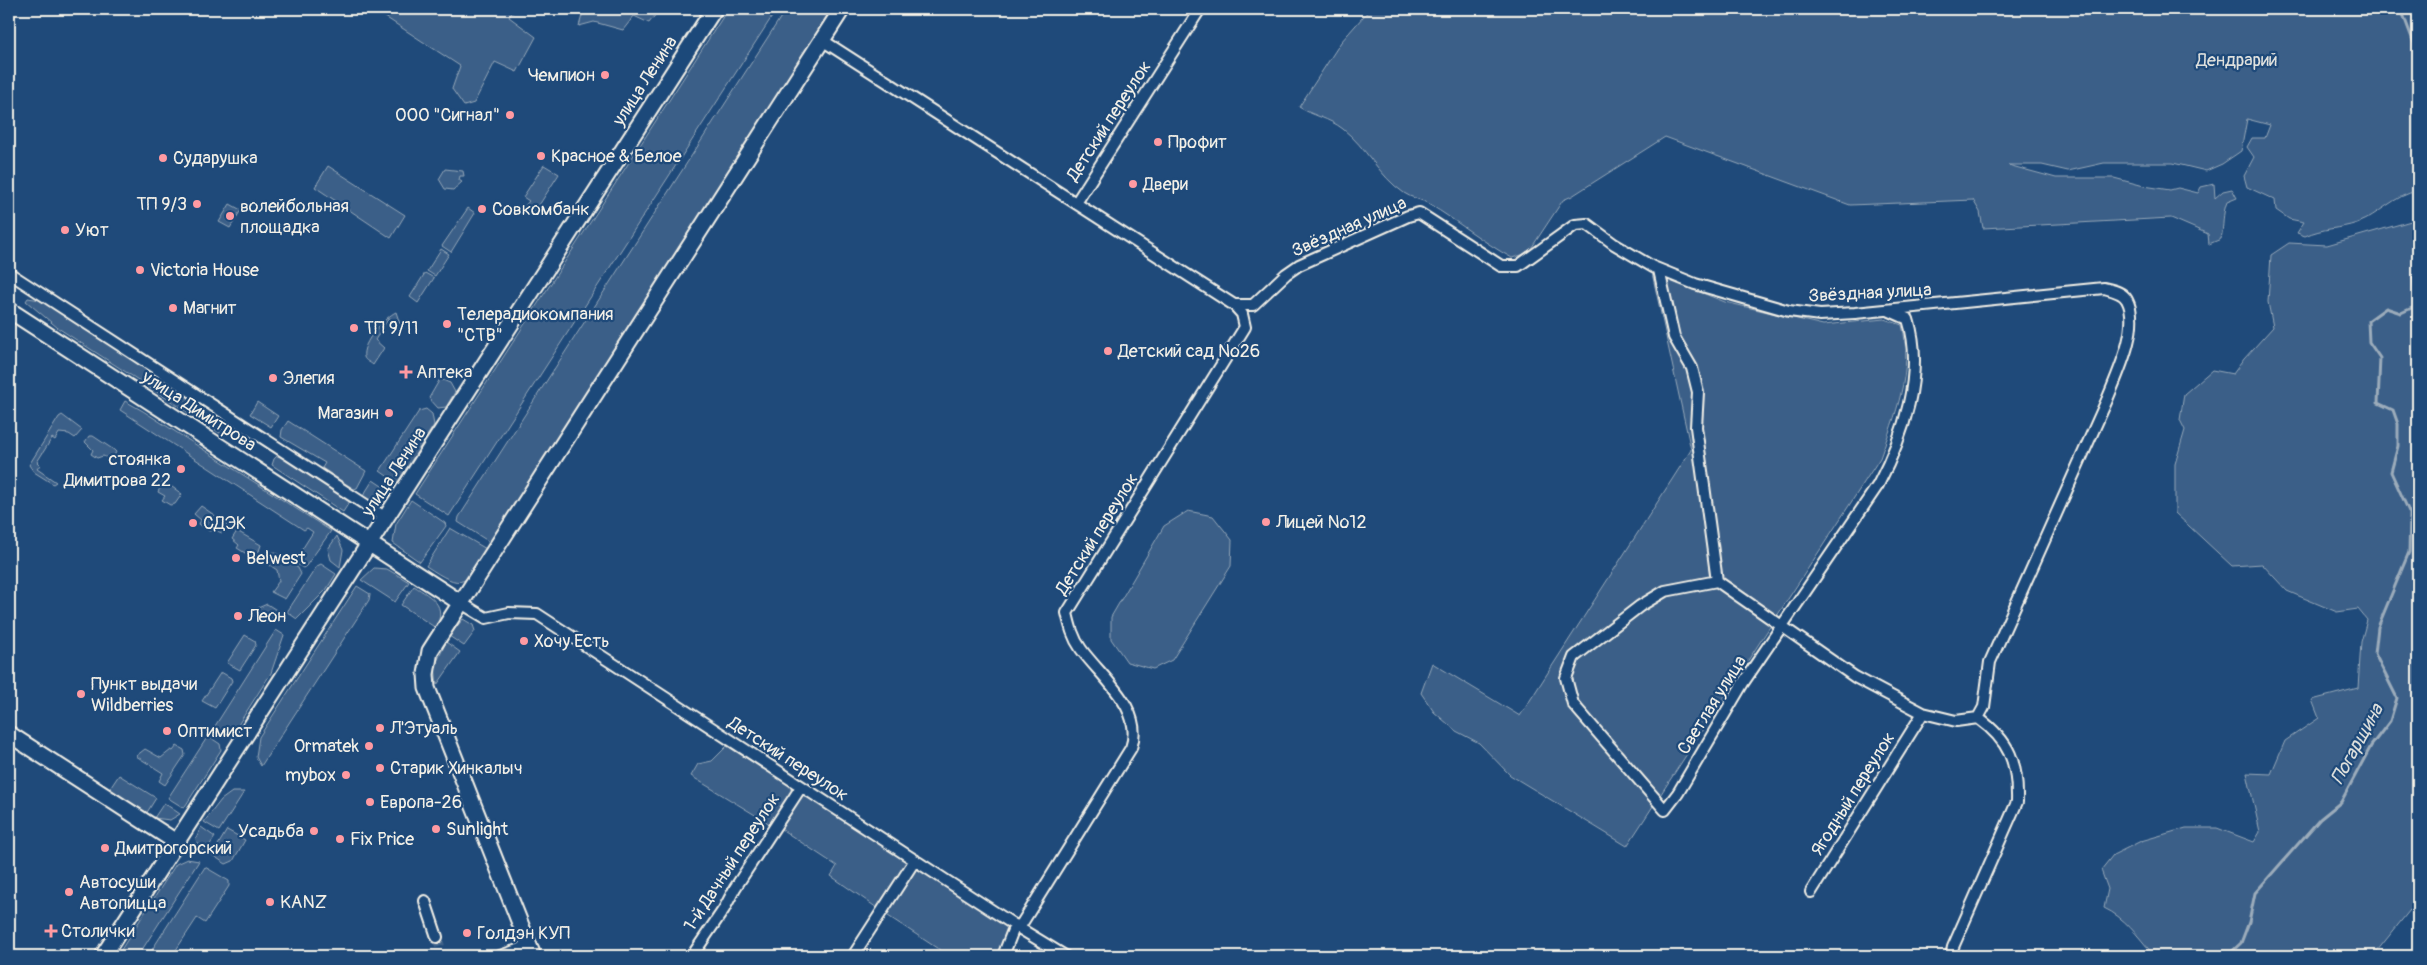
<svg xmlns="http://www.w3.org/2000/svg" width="2427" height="965" font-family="Pangolin,sans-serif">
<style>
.green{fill:#3a5f88;stroke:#97a8b8}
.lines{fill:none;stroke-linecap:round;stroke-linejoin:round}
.stream{stroke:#9cacbb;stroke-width:3}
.street-tunnel{stroke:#3f638a;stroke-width:10;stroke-dasharray:10 5;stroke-linecap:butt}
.street-casing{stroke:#f4f1e8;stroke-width:14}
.secondary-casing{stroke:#f4f1e8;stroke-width:19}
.street{stroke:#1f4a7a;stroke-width:10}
.secondary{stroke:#1f4a7a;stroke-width:15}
.poi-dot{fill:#ff9aa2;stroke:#1f4a7a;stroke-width:2}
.labels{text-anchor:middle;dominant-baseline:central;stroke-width:4.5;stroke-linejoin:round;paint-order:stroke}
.park-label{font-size:18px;fill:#e1e2de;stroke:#1f4a7a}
.poi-label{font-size:18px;fill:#f4f1e8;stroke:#1f4a7a;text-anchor:start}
.street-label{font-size:18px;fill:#f4f1e8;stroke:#1f4a7a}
.water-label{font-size:19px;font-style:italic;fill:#dee0dd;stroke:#1f4a7a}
</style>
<rect width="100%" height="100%" fill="#1f4a7a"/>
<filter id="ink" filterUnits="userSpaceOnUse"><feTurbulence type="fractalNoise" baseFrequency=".02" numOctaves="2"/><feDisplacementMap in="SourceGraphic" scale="10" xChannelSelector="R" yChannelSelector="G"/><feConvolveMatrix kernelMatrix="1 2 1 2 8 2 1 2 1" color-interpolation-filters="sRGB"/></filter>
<g filter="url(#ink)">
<path class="green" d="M373,9h142l-6,8 27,20 -19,35 -22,-10 -21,41 -10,3 -12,-17 8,-23z
M588,9h72l-11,14 -15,-7 -11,14 -29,-8 -15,4 4,-14z
M728,9h49l-328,507 -34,-22z
M786,9h50l-345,534 -33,-21 1,-5z
M1370,9h452l14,4 2,-4h580v182c-24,4 -39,24 -61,32 -17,6 -35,5 -52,13l-8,-3 7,-11 -15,-3 -13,-9 -1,-10 -28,-13 -3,-11 10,-19 -7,-10 5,-9h13l5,-13 -23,-6 -6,32 -19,13 -16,7 -33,-8h-69l-36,8 -26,-6h-34l48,13h58l30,8 26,4 8,-2 20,5 3,-6 13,-3 1,14 8,-7 9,-2 5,9 -10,4c-5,12 -3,24 -6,37l-12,5 -1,-10 -37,-16 -188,10 -3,-16 -7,-12 -123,5 -185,-68 -93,59 -9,4 -35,53 -16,5c-29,-16 -55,-37 -83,-54 -8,-5 -18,-6 -25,-11 -25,-17 -38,-46 -61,-64 -14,-11 -30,-13 -44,-22l42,-65z
M544,165l15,9 -25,39 -10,-6 5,-6 -6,-4z
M328,166l77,49 -14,23 -76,-51z
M445,169l18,2 1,5h-4l-1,4 3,2 -9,8 -8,-1 -6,-10z
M230,204l11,6 -11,18 -11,-6z
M468,208l7,5 -24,39 -9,-6z
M2418,219v681l-45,56h-221v-3c-14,-17 -28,-36 -48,-45l4,-19 -7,-19 12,-15 28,-14 45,-13h31l37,14 6,-10 -13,-59 24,1 14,-33 34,-23 -7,-18 46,-12 3,-46 6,-22 -9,-11 -21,3 -50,-21 -25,-27 -30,2 -57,-53v-49l10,-34 -5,-10 4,-26 28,-24 21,4 11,-15 29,-32 -5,-25 3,-47 18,-12 38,2z
M441,249l8,5 -14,22 -8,-5z
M425,273l9,5 -16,25 -8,-6z
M1652,273l73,29 98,23 61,-6 18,6c12,46 -7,90 -22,133l-253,388 -117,-71 -31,-32 -23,-12 -22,-19 -13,-19 11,-30 88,53 171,-266z
M28,298l12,2 140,91 45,41 -2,3 -165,-107 -32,-27z
M396,312l4,12 -11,-6 -14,22 9,8 -11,17c-3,-3 -8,-4 -9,-8 -3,-14 21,-40 32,-45z
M440,379l10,4 5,9 -9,15 -8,1 -9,-10z
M125,401l18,10 188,120 -25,35 -3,2 -9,-6 19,-30 -6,-4 -3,2 -184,-120z
M257,402l21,14 -7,11 -21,-13z
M426,409l6,5 2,11 -37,58 -17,-12 39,-60z
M62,415l20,15 -7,8 -6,-4 -10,-1 -4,7 -3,-2 -15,24 3,3 -3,4 19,13 -3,2 -19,-12 -5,-7 30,-48z
M288,421l78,50 -9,17 -3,1 -32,-21 3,-5 -44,-26 1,-7z
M89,436h4l21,14 2,2 -4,8 -9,-4 -6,2 -6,-4 2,-4 -8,-8z
M277,456h4l69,45 -7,11 -71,-47 2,-6z
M373,480l18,12 -10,11 -5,1 -13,-8z
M165,482l17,12 -7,10 -5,1 -8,-5 3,-4 -7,-4 4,-9z
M411,500l34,23 1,3 -26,36 -27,-19 3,-19z
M201,506l25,17 1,3 -5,7 -7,-3 -6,1 -10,-7 2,-4 -7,-6z
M1188,511l25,5 19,24 -1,26 -59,94 -19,9 -26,-7 -16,-23v-22l53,-91z
M450,528l38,22c-23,36 -24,41 -62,16z
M237,531l24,14 -3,9 -3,1 -6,-4 -4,2 -8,-5 2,-3 -7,-6z
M337,536l6,14 -3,17 -9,-7 -3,-11z
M274,552l24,16 3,6 -16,25 -14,-7 8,-11 -2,-11 -12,-8 5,-9z
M321,564l15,10 -10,16 -29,29 -10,-7 30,-46z
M374,568l13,1 22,13 -14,20 -34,-22z
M357,586l13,8 -1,6 -108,166 -5,-9 3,-20z
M414,586c18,12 33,18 22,42l-35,-23z
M267,604l11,7 -9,12h-3l-12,-8 4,-7z
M463,619l10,6 2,6 -11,15 -15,-10z
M276,630l8,5 -13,38 -40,63 -8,-1 -8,-4v-5z
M245,635l10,6 1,4 -16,25 -13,-7z
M446,642l14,10 -23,33 -2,-19z
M221,672l10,6 1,3 -17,27 -13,-7z
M208,736l12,8 1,6 -37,58 -16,-10z
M177,746l7,4 1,5 -20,30 -6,-4 4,-8 -27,-17 9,-7 16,9 10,-8 2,1z
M727,746l62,39 3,7 -22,32 -79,-48 7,-12 14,-3z
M119,775l37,23 -10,16 -37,-24z
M232,792h12l-25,39 -15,-9 17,-22z
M806,795l99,66 2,5 -27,44 -49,-34 6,-10 -59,-39 20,-30z
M164,803l16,11 -10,6 -16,-2z
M201,827l14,10 -10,15 -6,-3 -3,-10z
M227,830l18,10 -12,21 -7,3 -14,-9z
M187,859l12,2 -61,95h-21l59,-92z
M205,867l24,14v5l-24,37 -8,-5 -25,38h-24z
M914,867l93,58 2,5 -10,26h-50l-64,-42z"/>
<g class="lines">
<path class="stream" d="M2389,9l14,5 15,40
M2227,956l14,-13 8,-21 6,-29 65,-74 21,-17 30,-56 19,-25 7,-23 -22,-44 3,-27 31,-75 1,-38 -19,-42 7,-26v-22l-5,-14 -15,-7 2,-45 -11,-16 -1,-21 18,-13 15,5 15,-7 -3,-29 5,-1"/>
<path class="street-tunnel" d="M437,937l6,19"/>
<defs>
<path id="street" d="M1076,203l124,-194
M1659,270l15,67 18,31 6,24 -2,35 21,154 138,96 68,36 33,8 22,-3c32,23 40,45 39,84l-64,145 -2,9
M9,273l377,245
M1234,305h19l33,-31 13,-9 109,-49 11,-3 82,53h17l57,-41 12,-1 27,20 39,23 42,17 94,27 31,4 35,-2 249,-25c8,2 19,4 23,12 14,26 -10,75 -20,100l-117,262 -6,45 -6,11
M1717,581l-52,10 -25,15 -66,51 -8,21 7,26 92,106 13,-17 65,-110 135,-198c25,-48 47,-112 30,-166l-18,-8
M461,603l25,15 23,-5 28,1 482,314 112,-180c14,-39 -30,-71 -50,-99 -8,-11 -11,-23 -14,-36l178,-286 -3,-13 -8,-9 -412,-265
M1811,892l112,-179
M425,901l12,36
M1019,928l46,28
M500,956l29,-10
M692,956l32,-47 11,-21 66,-101
M853,956l62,-96
M1003,956l12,-31"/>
<path id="secondary" d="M9,310l452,293
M9,734l167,108
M103,956l611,-947
M533,956l-106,-268 -1,-14 4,-23 412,-642"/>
</defs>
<use href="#street" class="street-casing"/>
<use href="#secondary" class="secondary-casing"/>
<use href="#street" class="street"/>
<use href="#secondary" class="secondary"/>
</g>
</g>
<g class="poi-dot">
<circle cx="605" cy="75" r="5"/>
<circle cx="510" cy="115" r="5"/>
<circle cx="1158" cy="142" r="5"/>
<circle cx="541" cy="156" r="5"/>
<circle cx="163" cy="158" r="5"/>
<circle cx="1133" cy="184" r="5"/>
<circle cx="197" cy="204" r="5"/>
<circle cx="482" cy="209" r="5"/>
<circle cx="230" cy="216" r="5"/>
<circle cx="65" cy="230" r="5"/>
<circle cx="140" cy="270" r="5"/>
<circle cx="173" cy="308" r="5"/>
<circle cx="447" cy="324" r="5"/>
<circle cx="354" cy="328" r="5"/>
<circle cx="1108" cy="351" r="5"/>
<path d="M403.5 364.5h5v5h5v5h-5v5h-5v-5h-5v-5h5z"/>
<circle cx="273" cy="378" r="5"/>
<circle cx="389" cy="413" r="5"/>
<circle cx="181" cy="469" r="5"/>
<circle cx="1266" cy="522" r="5"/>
<circle cx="193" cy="523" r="5"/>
<circle cx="236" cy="558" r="5"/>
<circle cx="238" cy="616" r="5"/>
<circle cx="524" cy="641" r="5"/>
<circle cx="81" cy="694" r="5"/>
<circle cx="380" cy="728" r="5"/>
<circle cx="167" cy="731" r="5"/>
<circle cx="369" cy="746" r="5"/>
<circle cx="380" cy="768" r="5"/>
<circle cx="346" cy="775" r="5"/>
<circle cx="370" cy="802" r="5"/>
<circle cx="436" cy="829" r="5"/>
<circle cx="314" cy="831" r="5"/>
<circle cx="340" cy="839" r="5"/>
<circle cx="105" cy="848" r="5"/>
<circle cx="69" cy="892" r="5"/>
<circle cx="270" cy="902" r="5"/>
<path d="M48.5 923.5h5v5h5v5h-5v5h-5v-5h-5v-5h5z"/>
<circle cx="467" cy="933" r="5"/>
</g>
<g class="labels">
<g class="park-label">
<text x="2237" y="60">Дендрарий</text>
</g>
<g class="poi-label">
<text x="595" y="75" text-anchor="end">Чемпион</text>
<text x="500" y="115" text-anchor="end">ООО "Сигнал"</text>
<text x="1168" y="142">Профит</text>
<text x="551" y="156">Красное &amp; Белое</text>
<text x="173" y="158">Сударушка</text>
<text x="1143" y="184">Двери</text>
<text x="187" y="204" text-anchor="end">ТП 9/3</text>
<text x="240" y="206">волейбольная<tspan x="240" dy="21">площадка</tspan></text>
<text x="492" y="209">Совкомбанк</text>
<text x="75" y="230">Уют</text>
<text x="150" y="270">Victoria House</text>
<text x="183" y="308">Магнит</text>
<text x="457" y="314">Телерадиокомпания<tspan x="457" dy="21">"СТВ"</tspan></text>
<text x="364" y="328">ТП 9/11</text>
<text x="1118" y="351">Детский сад №26</text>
<text x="416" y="372">Аптека</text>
<text x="283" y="378">Элегия</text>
<text x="379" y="413" text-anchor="end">Магазин</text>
<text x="171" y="459" text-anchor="end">стоянка<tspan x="171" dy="21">Димитрова 22</tspan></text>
<text x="1276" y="522">Лицей №12</text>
<text x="203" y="523">СДЭК</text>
<text x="246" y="558">Belwest</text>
<text x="248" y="616">Леон</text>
<text x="534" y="641">Хочу Есть</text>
<text x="91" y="684">Пункт выдачи<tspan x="91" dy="21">Wildberries</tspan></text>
<text x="390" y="728">Л'Этуаль</text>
<text x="177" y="731">Оптимист</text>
<text x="359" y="746" text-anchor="end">Ormatek</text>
<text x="390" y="768">Старик Хинкалыч</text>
<text x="336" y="775" text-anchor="end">mybox</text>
<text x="380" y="802">Европа-26</text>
<text x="446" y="829">Sunlight</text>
<text x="304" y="831" text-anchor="end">Усадьба</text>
<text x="350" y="839">Fix Price</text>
<text x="115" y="848">Дмитрогорский</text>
<text x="79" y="882">Автосуши<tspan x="79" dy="21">Автопицца</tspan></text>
<text x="280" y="902">KANZ</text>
<text x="61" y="931">Столички</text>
<text x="477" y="933">Голдэн КУП</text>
</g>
<g class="street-label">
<text transform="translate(645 81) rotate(-57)">улица Ленина</text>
<text transform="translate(1109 121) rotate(-57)">Детский переулок</text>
<text transform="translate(1349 227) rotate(-24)">Звёздная улица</text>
<text transform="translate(1870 293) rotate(-3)">Звёздная улица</text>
<text transform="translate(199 411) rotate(33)">улица Димитрова</text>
<text transform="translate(394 472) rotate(-57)">улица Ленина</text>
<text transform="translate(1097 534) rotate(-58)">Детский переулок</text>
<text transform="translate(1712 705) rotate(-58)">Светлая улица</text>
<text transform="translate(788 759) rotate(33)">Детский переулок</text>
<text transform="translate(1853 794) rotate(-58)">Ягодный переулок</text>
<text transform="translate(732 862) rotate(-57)">1-й Дачный переулок</text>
</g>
<g class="water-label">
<text transform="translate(2357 744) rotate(-61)">Погарщина</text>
</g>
</g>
<rect width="2427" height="965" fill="none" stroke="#1f4a7a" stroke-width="30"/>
<rect x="15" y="15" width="2397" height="935" fill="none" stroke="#f4f1e8" stroke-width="2" filter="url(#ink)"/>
</svg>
